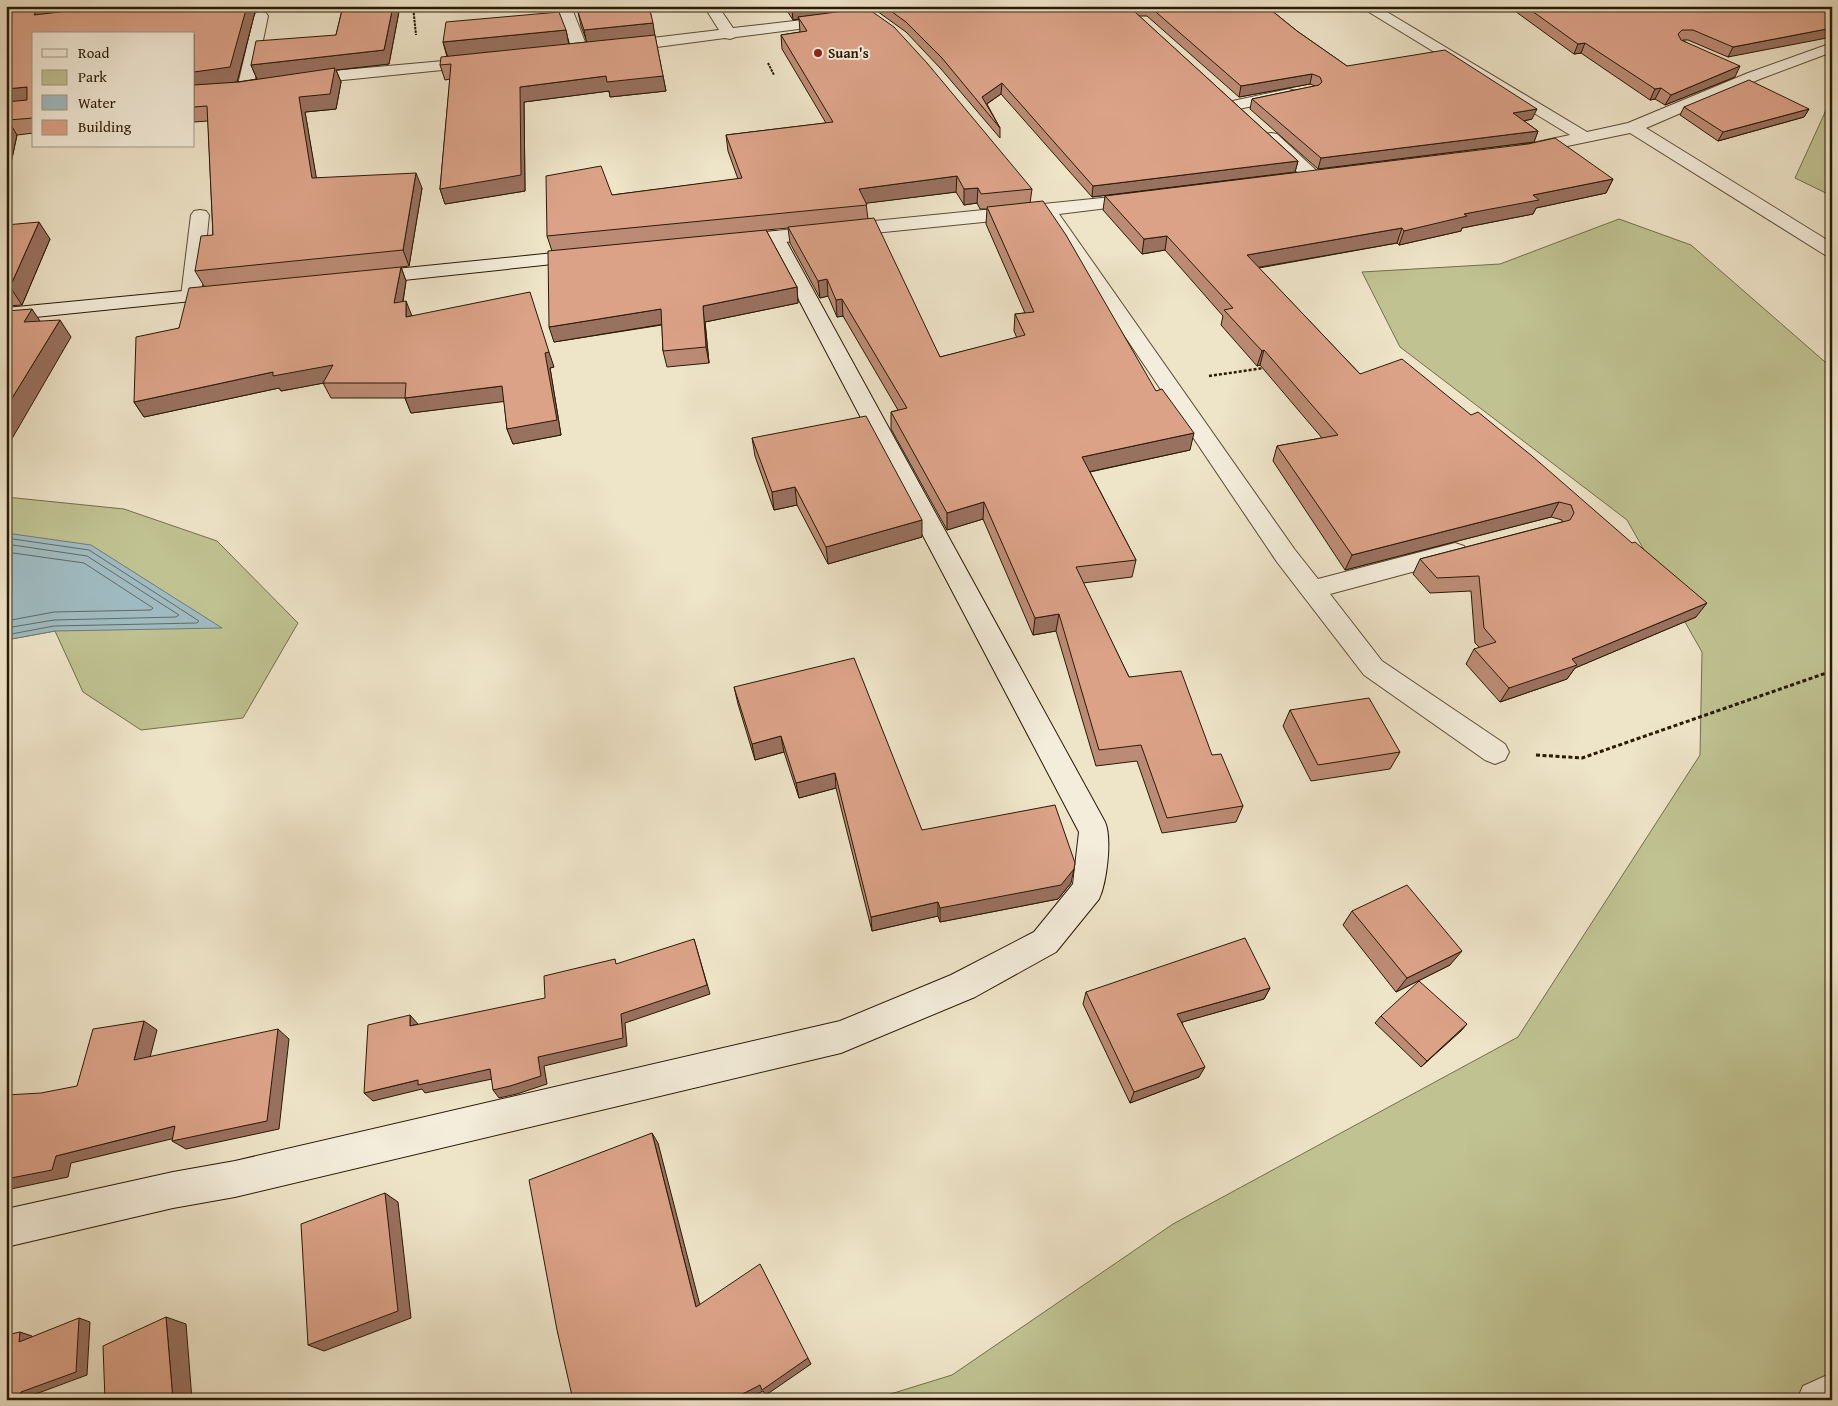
<svg xmlns="http://www.w3.org/2000/svg" width="1838" height="1406" font-family="'Gentium Book Plus',serif">
<style>
.green{fill:#c0c291;stroke:#746e4a}
.water{fill:#9fbbc1;stroke:#707b75}
.lines{fill:none;stroke-linecap:round;stroke-linejoin:round}
.shore{stroke:#646a62;stroke-width:1}
.lane-casing{stroke:#5a4c35;stroke-width:2}
.street-casing{stroke:#5a4c35;stroke-width:2}
.secondary-casing{stroke:#291a04;stroke-width:2}
.path-far2{stroke:#291a04;stroke-width:2;stroke-dasharray:2.5 1;stroke-linecap:butt}
.path-far1{stroke:#291a04;stroke-width:2.5;stroke-dasharray:3 2;stroke-linecap:butt}
.path{stroke:#291a04;stroke-width:3;stroke-dasharray:4 2.5;stroke-linecap:butt}
.lane{fill:#f4eddb;fill-rule:evenodd}
.street{fill:#f4eddb;fill-rule:evenodd}
.secondary{fill:#f4eddb;fill-rule:evenodd}
.wall{fill:#bc8b75;stroke:#291a04;fill-rule:evenodd}
.shaded-wall{fill:#99715f;stroke:#291a04}
.building{fill:#dba288;stroke:#291a04}
.poi-dot{fill:#8f2418;stroke:#f4eddb;stroke-width:2}
.labels{text-anchor:middle;dominant-baseline:central;stroke-width:4;stroke-linejoin:round;paint-order:stroke}
.far-poi-label{font-size:14px;font-weight:bold;fill:#291a04;stroke:#f4eddb;text-anchor:start}
</style>
<rect width="100%" height="100%" fill="#eee4c8"/>
<filter id="stains"><feTurbulence type="fractalNoise" baseFrequency=".004" numOctaves="4"/><feColorMatrix values="0 0 0 0 .2 0 0 0 0 .09 0 0 0 0 .02 0 0 0 .5 -.17"/></filter>
<radialGradient id="worn" r=".72"><stop offset=".6" stop-color="#630" stop-opacity="0"/><stop offset="1" stop-color="#630" stop-opacity=".3"/></radialGradient>
<path class="green" d="M1832,97v99l-37,-18z
M1619,219l72,26 141,123v1032h-961l81,-25 221,-151 345,-187 182,-282 2,-103 -75,-132 -227,-173 -38,-75 138,-8z
M6,497l118,12 93,32 81,82 -55,95 -102,12 -58,-38 -28,-61 -49,9z"/>
<path class="water" d="M6,533l85,12 131,83 -167,3 -49,9z"/>
<g class="lines">
<path class="shore" d="M6,538l83,12 110,71 -2,2 -143,3 -48,9
M6,544l81,12 92,59 -3,2 -122,3 -48,8
M6,552l78,11 69,45 -2,2 -97,2 -48,9"/>
<defs>
<path id="lane" d="M261,12l5,1 2,3 -15,73 -2,3h-12l-2,-3 17,-73 2,-3z
M200,210l6,1 3,4 -8,81 -3,4 -7,2 -7,-2 -3,-4 10,-81 3,-4z"/>
<path id="street" d="M557,6h14l18,46 -3,3h-10l-3,-3z
M704,6h14l15,22 104,-12 5,1 2,3 -2,3 -5,1 -101,13 -6,2 -5,-1 -106,14 -5,-2 -3,-3 3,-3 5,-2 100,-12z
M1359,6h18l210,126 41,-9 120,-50 84,-30v9l-72,27 -114,49 186,115v14l-7,-2 -195,-122 -106,22 -6,-1 -3,-4 3,-4 52,-11z
M477,58l5,2 3,3 -3,3 -139,14 -42,6 -6,-2 -2,-3 2,-3 6,-2 42,-6z
M1289,89l6,2 2,3 -2,3 -61,13 -6,-2 -2,-3 2,-3z
M1271,133l6,1 42,39 3,4 -3,4 -6,1 -6,-1 -42,-39 -2,-4 2,-4z
M1142,194l6,1 3,4 -3,4 -89,11 236,336 23,29 137,-36 9,3 3,6 -3,6 -134,36 52,67 123,83 4,8 -4,8 -10,4 -10,-4 -121,-85 -87,-113 -233,-346 -269,27 -7,-2 -2,-4 2,-4 7,-2z
M1832,1373v27h-35l6,-14z"/>
<path id="secondary" d="M775,231l7,2 2,4 321,585c7,16 2,60 -6,77l-43,53 -81,45 -134,56 -606,144 -62,11 -167,39v-38l167,-37 62,-11 605,-140 111,-46 83,-43 39,-48 6,-52 -310,-589 -35,4 -7,-2 -2,-4 2,-4 7,-2z
M584,250l7,2 3,4 -3,4 -225,24 -7,-2 -3,-4 3,-4 7,-2z
M224,287l7,2 3,4 -3,4 -225,23v-12z"/>
</defs>
<use href="#lane" class="lane-casing"/>
<use href="#street" class="street-casing"/>
<use href="#secondary" class="secondary-casing"/>
<path class="path-far2" d="M413,6l3,29
M768,63l6,12"/>
<path class="path-far1" d="M1209,376l55,-8"/>
<path class="path" d="M1536,755l46,3 250,-87"/>
<use href="#lane" class="lane"/>
<use href="#street" class="street"/>
<use href="#secondary" class="secondary"/>
</g>
<path class="wall" d="M6,6h48l-4,7 206,-5 -19,74 20,-3 -6,-14 85,-30 7,-29h57l-11,58 -53,6 5,12 -5,27 -31,3 11,66 106,10 -13,78 -8,1 5,14 -3,21 9,14 142,51 -4,1 11,67 -48,9 -6,-15 -3,-28 -93,12 -6,-15h-74l-8,-15 -42,8 -2,-3 -135,29 -10,-15 70,-116 -9,-15 18,-36 -5,-114 -14,1v-88h-160v99l-17,2 -11,51z
M577,6h72l17,85 -56,6 -1,-6 -85,11 1,89 -80,13 -5,-15 10,-110 -5,1 -5,-15 7,-8 -4,-15 123,-12 3,14 18,-2 -6,-16 -3,-14h1z
M784,6h69v4l179,179 -2,14 160,247 -100,22 46,88 -4,17 -49,6 46,94 83,78 31,51 -7,16 -74,11 -25,-72 -41,5 -40,-135 -23,4 -50,-116 -36,11 -56,-101v-17l7,-2 -55,-94 -6,1 -9,-21 -8,2 -30,-55 -2,-15 -22,2 31,57 1,16 -93,19 4,41 -42,4 -4,-16 -1,-26 -108,17 -2,-91 -5,-15 65,-41 126,-16 -10,-28 -2,-16 100,-12 -44,-74 -1,-14 19,-3 -1,-13 -6,1zM956,192l8,13 13,-2 3,6h7l-1,15 39,89 -10,1 -1,17 3,7 -77,19 -72,-138 -2,-16z
M870,6h396l31,25 50,35 185,53 -8,2 14,10 -4,11 -216,27 -68,-60 2,-10 63,-13 -5,-2 -71,13 -92,-81h-8l159,145 -3,11 -203,25 -91,-103 -14,10 13,24v10l-59,-69 -35,-37z
M1508,6h324l-104,51 -40,-17h-5l52,37 -70,28 -10,-6 -5,1 -69,-47 -7,1z
M1684,107l125,2 -5,8 -86,24 -38,-26z
M1613,179l-7,14 -70,15 -3,6 -71,14 -1,3 -62,14 -2,-2 -138,25 101,106 111,41 225,202 -121,51 -8,11 -67,23 -34,-38 8,-15 6,-1 -5,-5 -4,-52 -41,2 -17,-19 7,-15 142,-37v-2l-11,-3 -206,53 -72,-109 4,-15 45,-8 -62,-73 -3,1 -36,-41 2,-9 -58,-66 -23,4 -39,-44 2,-14z
M6,225l44,14 -28,66 -16,1z
M752,438l170,99 -94,27 -31,-59 -23,5 -19,-54z
M734,687l188,143 149,53 -13,16 -118,23 -2,-6 -66,15 -36,-143 -37,10 -15,-46 -29,8 -17,-56z
M1290,710l110,42 -10,17 -79,12 -28,-55z
M1352,911l98,54 -54,27 -53,-67z
M1270,988l-6,11 -82,23 17,55 -69,26 -47,-99 3,-12z
M1381,1016l86,8 -46,43 -46,-44z"/>
<path class="shaded-wall" d="M39,6h15l-12,23 -8,-14z
M247,6h8l1,2 -19,74 -43,5v-15z
M393,6h7l-11,58 -53,6 5,12 -5,27 -31,3 14,81 -62,-114 -6,-14 133,-15z
M819,6h34v6l-55,5 1,2 -6,1 -1,-10z
M653,23l2,14 -68,7 -3,-14z
M1832,28v9l-104,20 5,-10z
M566,30l3,15 -121,13 -5,-16z
M1585,43l-4,10 -7,1 4,-10z
M1740,66l-5,11 -70,28 6,-10z
M1312,74l-2,10 -71,13 2,-11z
M606,76h57l3,15 -56,6 -1,-6 -85,11 1,89 -80,13 -5,-15 80,-102z
M1002,83l-1,11 -19,13v-10z
M27,87l7,12 -28,6v-16z
M1661,88l-6,11 -5,1 5,-11z
M1537,109l-5,10 -23,5 4,-11z
M1809,109l-5,8 -86,24 5,-9z
M8,120l9,15 -11,51v-58z
M1538,131l-4,11 -216,27 3,-11z
M1298,161l-3,11 -203,25 1,-11z
M416,173l6,15 -13,78 -6,-16z
M957,176l-1,16 -96,12 -1,-15z
M1613,179l-7,14 -70,15 -3,6 -71,14 -1,3 -62,14 5,-14 129,-36z
M978,188l-1,15 -13,2v-16z
M39,222l11,17 -28,66 -12,-18z
M1402,228l-5,15 -154,27 4,-15z
M1167,236l-2,14 -23,4 2,-15z
M401,267l5,14 -6,37 -6,-15z
M827,279l1,17 -8,2 -2,-17z
M797,287l1,16 -93,19 4,41 -3,-16 -3,-41z
M842,299l1,17 -6,1 -1,-17z
M406,301l6,15 -6,1z
M32,309l12,18 -20,-5z
M661,309l3,15 -110,18 -5,-15z
M60,320l11,17 -65,112v-41z
M1264,350l-4,15 -3,1 5,-15z
M549,352l5,15 -4,1 11,67 -48,9 -6,-15 38,-76z
M333,365l7,15 -59,11 -2,-3 -135,29 -10,-15 139,-30z
M502,386l6,15 -97,12 -6,-15z
M1194,433l-4,17 -111,24 3,-17z
M795,487l2,18 -23,5 -2,-18z
M984,502l-1,17 -36,11v-17z
M1559,502l-8,15 -206,53 7,-15z
M922,520v17l-94,27 -2,-17z
M1707,603l-11,14 -121,51 -8,11 -67,23 9,-14 63,-29z
M1059,614l-3,17 -23,4 2,-17z
M781,736l3,16 -29,8 -3,-16z
M835,773l1,15 -37,10 -3,-15z
M1074,869l-3,14 -13,16 -118,23v-14z
M938,902v14l-66,15 -1,-14z
M694,939l16,55 -85,29 2,23 -83,20 3,18 -30,10 -18,4 -6,-8 45,-33 83,-43z
M1462,951l-12,14 -54,27 11,-14z
M1270,988l-6,11 -92,26 5,-11z
M410,1015l8,9 -8,2z
M144,1021l13,9 -10,39 -13,-9z
M1467,1024l-6,7 -40,36 6,-6z
M278,1029l11,10 -10,90 -93,20 -14,-8z
M1205,1067l-6,10 -69,26 4,-11z
M490,1069l7,9 -72,15 -3,-4 -49,12 -9,-8 54,-13z
M175,1126l13,9 -117,28 -3,14 -62,13v-11l50,-23z
M652,1133l6,10 44,170 -6,-6z
M385,1193l13,9 13,116 -87,33 -16,-6z
M166,1317l20,7 6,76h-19z
M79,1318l11,4 -3,53 -54,20 -1,5h-13l2,-8z
M20,1332l12,4v9l-13,-3z
M808,1358l3,6 -45,31 -3,-4 -18,9h-14z"/>
<path class="building" d="M6,6h33l-5,9 78,-9h135l-17,61 -36,5v-38h-160v84l-26,2 -2,8v-26l21,-2v-13l-21,2z
M343,6h50l-9,44 -133,15 5,-24 80,-6z
M578,6h71l4,17 -69,7 -6,-18h2z
M790,6h29l-27,4z
M884,6h254l-3,6 163,149 -205,25 -91,-103 -20,14 18,31 -58,-70 -36,-36z
M1149,6h117l31,25 50,35 98,-16 92,59 -24,4 25,18 -217,27 -69,-59 67,-14 3,-3 -2,-5 -8,-3 -71,12z
M1525,6h307v22l-99,19 -40,-17h-11l-4,4 3,6 59,26 -69,29 -10,-7 -6,1 -70,-46 -7,1z
M867,8l27,19 33,36 105,126 -51,5 -3,-6 -14,1 -7,-13 -98,13 8,16 -320,31 -1,-60 55,-10 11,29 130,-17 -16,-43 107,-13 -52,-87 26,-4 -9,-14z
M559,12l7,18 -123,12 3,-20z
M655,35l8,41 -56,6 -1,-6 -86,11 1,88 -81,14 11,-125 -11,1 1,-8z
M335,68l-5,26 -31,3 13,81 104,-5 -13,77 -208,21 6,-35 12,-1 -6,-129 -13,1v-22l45,-3z
M1749,80l60,29 -86,23 -39,-25z
M1555,138l58,41 -80,16 6,5 -75,14 3,2 -63,15 -2,-3 -155,27 113,119 42,-15 69,56 7,-3 54,44 100,87 3,-1 72,61 -135,56 5,6 -68,23 -35,-39 22,-7 -12,-14 -5,-52 -42,2 -17,-19 150,-39 4,-7 -3,-8 -12,-3 -207,53 -75,-109 61,-11 -74,-85 -2,1 -38,-41 9,-2 -66,-72 -23,3 -39,-43 423,-52z
M1043,201l23,34 90,156 6,-2 32,44 -112,24 54,103 -60,7 53,110 52,-6 31,84 9,-1 22,52 -76,12 -26,-73 -42,5 -40,-136 -24,4 -51,-116 -37,11 -56,-101 16,-4 -65,-109 -6,1 -9,-21 -9,2 -30,-54 86,-9 66,139 85,-22 -10,-21 19,-2 -47,-105z
M39,222l-29,65 -4,1v-63z
M766,230l31,57 -94,19 3,41 -43,4 -2,-42 -112,18 -1,-76z
M401,267l-7,36 12,-2v16l124,-25 19,60 -4,1 12,67 -50,9 -5,-43 -97,12 1,-15h-83l10,-18 -60,11v-4l-139,30 2,-65 43,-9 10,-40z
M32,309l-8,13 36,-2 -54,88v-97z
M866,416l56,104 -96,27 -31,-60 -23,5 -20,-54z
M854,658l68,172 133,-25 20,58 -1,6 -13,16 -121,23 -2,-6 -67,15 -36,-144 -39,10 -15,-47 -29,8 -18,-57z
M1369,698l31,54 -82,13 -28,-55z
M1407,885l55,66 -55,27 -55,-67z
M1245,938l25,50 -93,26 28,53 -71,25 -48,-100z
M694,939l13,46 -86,29 2,24 -85,19 3,19 -31,10 -17,4 -3,-21 -72,16v-5l-54,13 4,-68 42,-10v11l135,-28 -1,-22 71,-17 1,5z
M1419,981l48,43 -40,37 -46,-45z
M144,1021l-10,39 144,-31 -11,92 -95,20 3,-15 -119,30 -4,14 -46,9v-84l35,-2 36,-7 16,-57z
M652,1133l44,174 64,-43 48,94 -46,32 -2,-5 -29,15h-158l-16,-70 -28,-150z
M385,1193l13,118 -90,34 -7,-121z
M166,1317l7,83h-68l-2,-54z
M79,1318l-3,54 -55,20 -2,8h-13v-65l14,-3 -1,10z"/>
<circle class="poi-dot" cx="818" cy="53" r="5"/>
<g class="labels">
<g class="far-poi-label">
<text x="828" y="53">Suan's</text>
</g>
</g>
<rect width="1838" height="1406" fill="none" stroke="#eee4c8" stroke-width="25"/>
<rect x="8" y="8" width="1823" height="1391" fill="none" stroke="#291a04" stroke-width="2.5"/>
<rect x="12" y="12" width="1813" height="1381" fill="none" stroke="#291a04"/>
<rect x="32" y="32" width="162" height="115" fill="#f4eddb" stroke="#a39985"/>
<rect x="42" y="49" width="25" height="8" fill="#f4eddb" stroke="#a39985"/>
<text x="78" y="58" font-size="15" fill="#291a04">Road</text>
<rect x="42" y="70" width="25" height="15" fill="#c0c291" stroke="#a39985"/>
<text x="78" y="82" font-size="15" fill="#291a04">Park</text>
<rect x="42" y="95" width="25" height="15" fill="#9fbbc1" stroke="#a39985"/>
<text x="78" y="108" font-size="15" fill="#291a04">Water</text>
<rect x="42" y="120" width="25" height="15" fill="#dba288" stroke="#a39985"/>
<text x="78" y="132" font-size="15" fill="#291a04">Building</text>
<rect width="100%" height="100%" filter="url(#stains)"/>
<rect width="100%" height="100%" fill="url(#worn)"/>
</svg>
